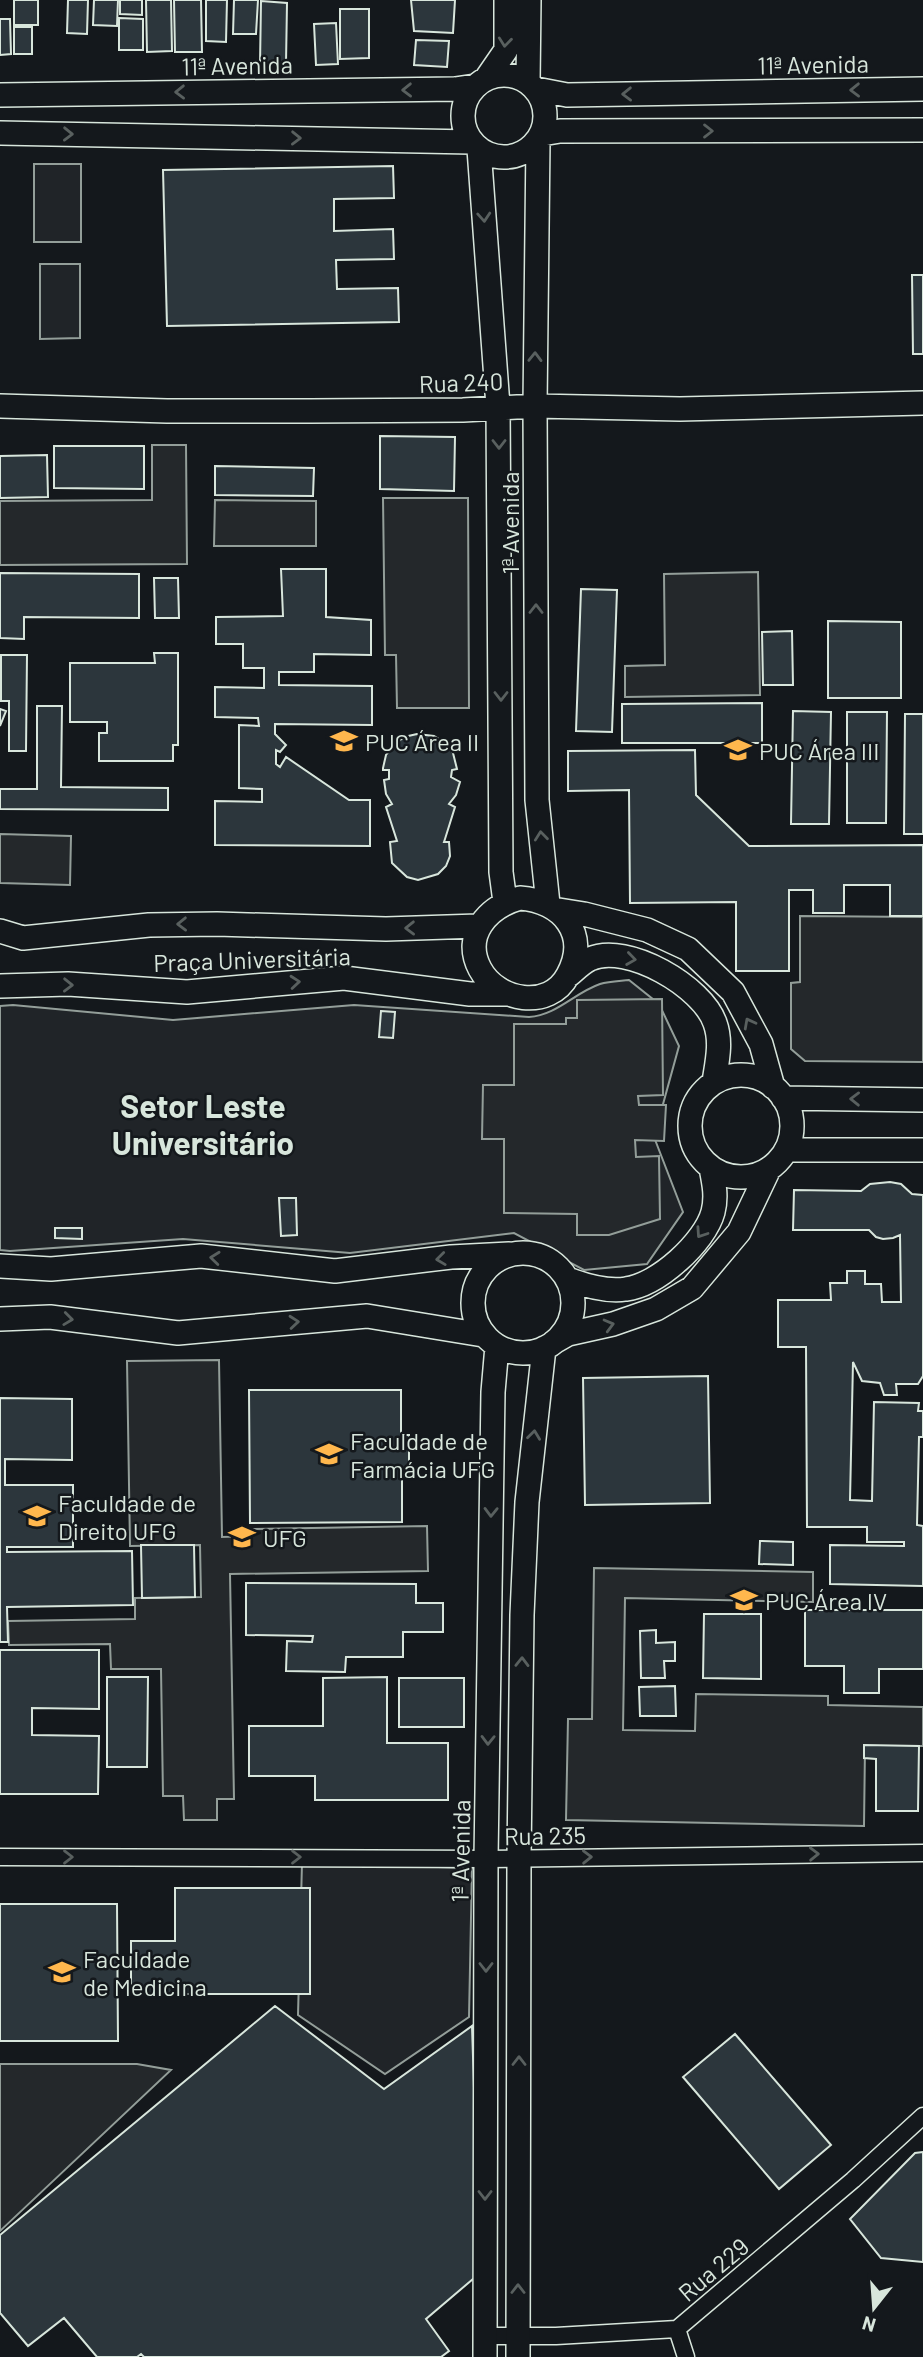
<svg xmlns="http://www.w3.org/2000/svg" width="923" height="2357" font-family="Barlow,sans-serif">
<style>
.green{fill:#202428;stroke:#939e99;stroke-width:2}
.parking{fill:#24282b;stroke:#939e99;stroke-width:2}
.building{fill:#2c363c;stroke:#d8e6dc;stroke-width:2}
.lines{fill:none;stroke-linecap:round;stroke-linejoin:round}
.street-casing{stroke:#d8e6dc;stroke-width:19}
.secondary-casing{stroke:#d8e6dc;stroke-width:26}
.street{stroke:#14181c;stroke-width:16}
.secondary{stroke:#14181c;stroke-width:23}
.oneway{stroke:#59605f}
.labels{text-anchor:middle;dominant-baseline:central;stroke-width:5;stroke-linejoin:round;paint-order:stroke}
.street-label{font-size:24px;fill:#d8e6dc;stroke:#14181c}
.poi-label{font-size:24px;fill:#d8e6dc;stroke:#14181c;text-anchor:start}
.district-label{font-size:32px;font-weight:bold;fill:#d8e6dc;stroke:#14181c}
</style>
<rect width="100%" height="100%" fill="#14181c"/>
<path class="green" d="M34,164h47v78h-47z
M40,264h40v74l-40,1z
M629,980l30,24 20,42 -25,91 29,75 -36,52 -63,6 -70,-37 -164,20 -167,-14 -173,12 -10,-1v-244l13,-1 160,15 181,-15 175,12c28,-2 45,-24 71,-33 9,-3 20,-3 29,-4z
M302,1863l170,5 -3,149 -84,57 -87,-59z"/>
<path class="parking" d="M152,445h34l1,119 -187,1v-64l152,-1z
M383,498h85l1,210h-72l-1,-53h-11z
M215,500l101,1v45h-102z
M758,572l2,123 -135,2v-31l40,-1 -1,-91z
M0,834l71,2 -1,49 -70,-2z
M800,916l123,1v145l-118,-1 -14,-12v-66l9,-1z
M662,999l1,96 -25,1 1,9h27l-2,36 -29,-1 1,17 23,-1 1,63 -51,16h-32v-21l-73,-1v-74h-22l1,-54h31v-61h52v-6h11v-18z
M219,1360l3,177 28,-1v-7l177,-3 1,45 -198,3 4,225h-17v21h-33l-1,-24h-20l-2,-127h-50l-1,-25 -101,1 -1,-24 127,-2v-21l66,-1 -1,-52 -70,1 -3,-185z
M594,1568l219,4v30l-188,-4 -2,132 72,1 1,-37 132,2v9l95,2v39h-58l-1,80 -298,-6 2,-101h24z
M0,2064h137l34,6 -171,161z"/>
<path class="building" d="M14,0h24v25h-24z
M68,0h20l-1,34 -20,-1z
M94,0h24l-1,26 -24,-1z
M120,0h22v15l-22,-1z
M146,0h25l1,51 -25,1z
M174,0h27l1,52h-27z
M206,0h21l-1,42 -20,-1z
M234,0h24l-2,34h-23z
M411,0h44l-2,33 -39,-2z
M261,1l26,2 -1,60 -26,2z
M340,9h29v49l-29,1z
M119,18l24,1v31h-24z
M0,19h10l1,35 -11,1z
M336,23l2,41 -22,1 -2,-41z
M14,27h18v27h-18z
M416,40l33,1 -2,26 -33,-2z
M393,166l1,32 -60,1v32l59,-2 1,30 -58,1 1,29 61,-1 1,34 -232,4 -4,-156z
M912,275h11v79h-10z
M380,436l75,1 -1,54 -74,-2z
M54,446h90v43l-90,-1z
M47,455l1,42 -48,1v-42z
M215,466l99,2 -1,28 -98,-1z
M281,569h45v48l45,3v35l-57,-1v18h-35v13l93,1v39l-97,-1v10l11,11 -6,7 -4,-2v14l4,3 6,-10 63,43h21v46l-155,-1v-44l47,1v-13l-23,-1v-63l20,1 -1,-8 -43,-1v-30l49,1v-20h-21v-24h-27v-27l67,-1z
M0,573l139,1v44l-115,-1v22l-24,-1z
M154,578h24l1,40h-24z
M581,589l36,1 -5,142 -36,-1z
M828,621l73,1v76h-73z
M792,631l1,54h-30l-1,-53z
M154,653h24v92h-5v16h-74v-28h8v-11h-37v-59h85z
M1,655h26l-1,96h-17v-50h-8z
M762,703v40h-140v-39z
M37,706h25l-1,81 107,1v22l-168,-1v-20h37z
M0,709l6,2 -6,15z
M793,711l38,1 -2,112h-38z
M847,712h40l-1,111h-39z
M905,714h18v120h-19z
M417,734l17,2 11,7 8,10 4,16 -5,1 -1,7 9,5 -4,13 -7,9 6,3 -10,32 -1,3h5l1,14 -4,10 -8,8 -20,6 -11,-3 -15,-14 -2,-21 7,-1 -11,-34 6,-3 -6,-10 -2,-14 5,-1v-9h-6v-2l3,-13 8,-10 10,-8z
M695,750l1,45 53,51 174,-1v71h-33v-31h-46v28h-31v-23h-24v81h-53v-69l-106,1 -1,-113 -61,1v-40z
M381,1011l14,1 -2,26 -14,-1z
M890,1182l11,2 11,10 11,1v181l-5,8h-22l1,11h-13l-4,-12 -18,-2 -9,-19 -3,138 22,1 2,-99 45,1 -1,8h5v26h-4l-2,88 6,1v60l-93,-2v-39l74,1v-4h-37v-15h-60l-1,-180h-28v-47h53l-1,-17h17v-12h18v13h16l1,18h19l-1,-67 -7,3 -10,1 -7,-2 -7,-7h-76l1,-40 67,1 9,-7z
M279,1198h17l1,37 -16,1z
M55,1228h27v11l-27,-1z
M708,1376l2,127 -125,2 -2,-127z
M249,1390h152v45h8v38l-7,-1v50l-152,1z
M0,1398l72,1v61l-67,-1v26h68v62h-66v5l125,-1 1,54 -126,2 1,35h-8z
M760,1541l33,1v23l-34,-1z
M141,1545h53l1,52 -53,1z
M246,1583l170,1v19h27v29h-40v25h-57l-1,15 -59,-1 1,-30 25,1 1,-6 -67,-1z
M805,1610h118v59h-44v24h-35v-27h-39z
M704,1614h57v65l-58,-1z
M656,1630v13l19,-1v19h-11l1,17h-24l-1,-47z
M0,1650h99v59l-67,-1v27l67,1 -1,58h-98z
M107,1677h41l-1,90h-40z
M387,1677v66h61v57h-133v-24h-66v-50h74v-48z
M399,1678h65v49h-65z
M675,1686l1,30h-36l-1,-29z
M864,1745l55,1 -1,65h-42v-52l-12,-1z
M175,1888h135v106h-179v-53h44z
M0,1904h117l1,137h-118z
M275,2006l109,83 88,-63 8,247 -54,46 23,32 -8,6h-297l-3,-3 -4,3h-40l-33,-39 -36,28 -28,-33v-78z
M735,2034l96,111 -52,44 -96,-112z
M923,2152v110l-42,-4 -31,-39 65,-66z"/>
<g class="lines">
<defs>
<path id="street" d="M0,1857l486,2 437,-6
M677,2329l9,28
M485,2336h71l121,-7 176,-149 70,-64"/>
<path id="secondary" d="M463 116a41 41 0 1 1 82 0a41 41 0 1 1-82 0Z
M486,79l20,-29v-50
M528,82l1,-82
M536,89l31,6 356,-6
M0,95l455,-6 20,-3
M0,133l471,9
M542,134l18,-3 363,-1
M538,141l-3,265 2,394 11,104
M479,149l19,257 3,466 4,30
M0,406l167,5h144l152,-1 72,-4 145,3 243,-6
M520,898c42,3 70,36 48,77 -19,36 -71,26 -88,-6 -18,-34 8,-62 40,-71z
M559,910l25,4 63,16 41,19 45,43 28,52 12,43
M0,931l23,7 126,-13 68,-1 169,5 92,-3
M569,975c6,-5 14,-13 21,-16 37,-17 113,28 125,64 7,19 2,39 -1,59
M0,986l68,-2 119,8 157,-14 126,16h36
M690 1126a51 51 0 1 1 102 0a51 51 0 1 1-102 0Z
M783,1098l140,2
M787,1150h136
M473 1303a50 50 0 1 1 100 0a50 50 0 1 1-100 0Z
M0,1266l51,3 150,-13 134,15 116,-14 58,-3
M568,1279c18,7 38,13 58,10 32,-4 79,-47 87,-77 4,-15 1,-29 -2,-44
M0,1319l50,-2 128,16 189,-17 116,19
M554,1342l14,-8 45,-10 43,-15 36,-21 47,-56 30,-63
M485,2357l1,-498 7,-467 4,-46
M518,2357l1,-499 3,-243 5,-113 17,-154"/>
</defs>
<use href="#street" class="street-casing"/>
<use href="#secondary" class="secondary-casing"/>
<use href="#street" class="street"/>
<use href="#secondary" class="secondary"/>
</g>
<defs><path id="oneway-chevron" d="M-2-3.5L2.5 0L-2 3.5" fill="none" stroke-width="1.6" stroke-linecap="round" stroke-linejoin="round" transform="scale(1.75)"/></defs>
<g class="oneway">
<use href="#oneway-chevron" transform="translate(505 42) rotate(96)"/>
<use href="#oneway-chevron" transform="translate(407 90) rotate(179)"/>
<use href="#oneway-chevron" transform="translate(855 90) rotate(179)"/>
<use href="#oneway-chevron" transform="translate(180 92) rotate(179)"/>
<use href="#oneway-chevron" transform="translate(627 94) rotate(179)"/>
<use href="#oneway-chevron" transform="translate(708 131)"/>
<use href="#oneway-chevron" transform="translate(68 134) rotate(1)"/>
<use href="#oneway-chevron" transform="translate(296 138) rotate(1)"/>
<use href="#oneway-chevron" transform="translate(484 217) rotate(86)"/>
<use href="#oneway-chevron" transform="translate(535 357) rotate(-89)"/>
<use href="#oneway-chevron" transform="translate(499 444) rotate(90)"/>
<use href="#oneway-chevron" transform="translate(536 609) rotate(-90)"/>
<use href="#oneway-chevron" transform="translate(501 696) rotate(90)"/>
<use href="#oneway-chevron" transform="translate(541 836) rotate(-96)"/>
<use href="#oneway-chevron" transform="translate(182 924) rotate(179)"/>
<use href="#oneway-chevron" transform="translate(410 928) rotate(179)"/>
<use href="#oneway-chevron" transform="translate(631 959) rotate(8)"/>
<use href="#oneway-chevron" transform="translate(295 982) rotate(-5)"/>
<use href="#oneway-chevron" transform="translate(68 985) rotate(1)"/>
<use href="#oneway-chevron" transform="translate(749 1023) rotate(-118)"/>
<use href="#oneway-chevron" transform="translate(855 1099) rotate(-179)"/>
<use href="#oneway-chevron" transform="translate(701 1233) rotate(124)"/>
<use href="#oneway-chevron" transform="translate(215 1258) rotate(-174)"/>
<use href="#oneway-chevron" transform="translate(441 1259) rotate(173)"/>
<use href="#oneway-chevron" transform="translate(68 1319) rotate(7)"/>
<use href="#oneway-chevron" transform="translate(294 1322) rotate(-5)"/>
<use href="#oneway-chevron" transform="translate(609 1325) rotate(-15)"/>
<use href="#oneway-chevron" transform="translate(534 1435) rotate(-83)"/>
<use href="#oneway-chevron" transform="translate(491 1512) rotate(91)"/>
<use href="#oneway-chevron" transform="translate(522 1662) rotate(-89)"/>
<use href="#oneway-chevron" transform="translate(488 1740) rotate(91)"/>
<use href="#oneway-chevron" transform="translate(814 1854) rotate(-1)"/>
<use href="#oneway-chevron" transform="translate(68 1857)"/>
<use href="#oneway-chevron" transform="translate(296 1857)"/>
<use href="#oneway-chevron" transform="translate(587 1857) rotate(-1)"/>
<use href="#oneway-chevron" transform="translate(486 1967) rotate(90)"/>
<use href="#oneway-chevron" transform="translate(519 2061) rotate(-90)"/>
<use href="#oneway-chevron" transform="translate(485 2195) rotate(90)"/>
<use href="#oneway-chevron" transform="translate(518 2289) rotate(-90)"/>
</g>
<defs>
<symbol id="university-bare" viewBox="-9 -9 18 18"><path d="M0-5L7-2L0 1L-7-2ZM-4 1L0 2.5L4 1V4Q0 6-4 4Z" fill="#ffb74d" stroke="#14181c" stroke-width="2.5" paint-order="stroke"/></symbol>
</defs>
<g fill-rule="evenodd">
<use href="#university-bare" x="325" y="722" width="38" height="38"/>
<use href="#university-bare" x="719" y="731" width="38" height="38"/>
<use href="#university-bare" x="310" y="1435" width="38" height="38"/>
<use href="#university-bare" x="18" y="1497" width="38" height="38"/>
<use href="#university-bare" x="223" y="1518" width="38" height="38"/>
<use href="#university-bare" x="725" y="1581" width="38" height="38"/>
<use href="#university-bare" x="43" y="1953" width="38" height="38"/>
</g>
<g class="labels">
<g class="street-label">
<text transform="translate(813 64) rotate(-1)">11ª Avenida</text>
<text transform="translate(237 65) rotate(-1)">11ª Avenida</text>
<text transform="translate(461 382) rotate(-2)">Rua 240</text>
<text transform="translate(509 523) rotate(-90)">1ª Avenida</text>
<text transform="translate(252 959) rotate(-2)">Praça Universitária</text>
<text transform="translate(545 1835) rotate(-1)">Rua 235</text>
<text transform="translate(460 1851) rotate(-89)">1ª Avenida</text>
<text transform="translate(713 2269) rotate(-40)">Rua 229</text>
</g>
<g class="poi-label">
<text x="365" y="741">PUC Área II</text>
<text x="759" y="750">PUC Área III</text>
<text x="350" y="1440">Faculdade de<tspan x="350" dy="28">Farmácia UFG</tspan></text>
<text x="58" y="1502">Faculdade de<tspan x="58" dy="28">Direito UFG</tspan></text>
<text x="263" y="1537">UFG</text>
<text x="765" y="1600">PUC Área IV</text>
<text x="83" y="1958">Faculdade<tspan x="83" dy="28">de Medicina</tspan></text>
</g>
<g class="district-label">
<text x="203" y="1105">Setor Leste<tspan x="203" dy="37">Universitário</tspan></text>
</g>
</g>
<g transform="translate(874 2308) rotate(197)" stroke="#14181c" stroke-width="5" paint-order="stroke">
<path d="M0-5L12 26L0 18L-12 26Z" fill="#d8e6dc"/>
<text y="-10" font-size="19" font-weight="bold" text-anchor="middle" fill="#d8e6dc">N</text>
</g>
</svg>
